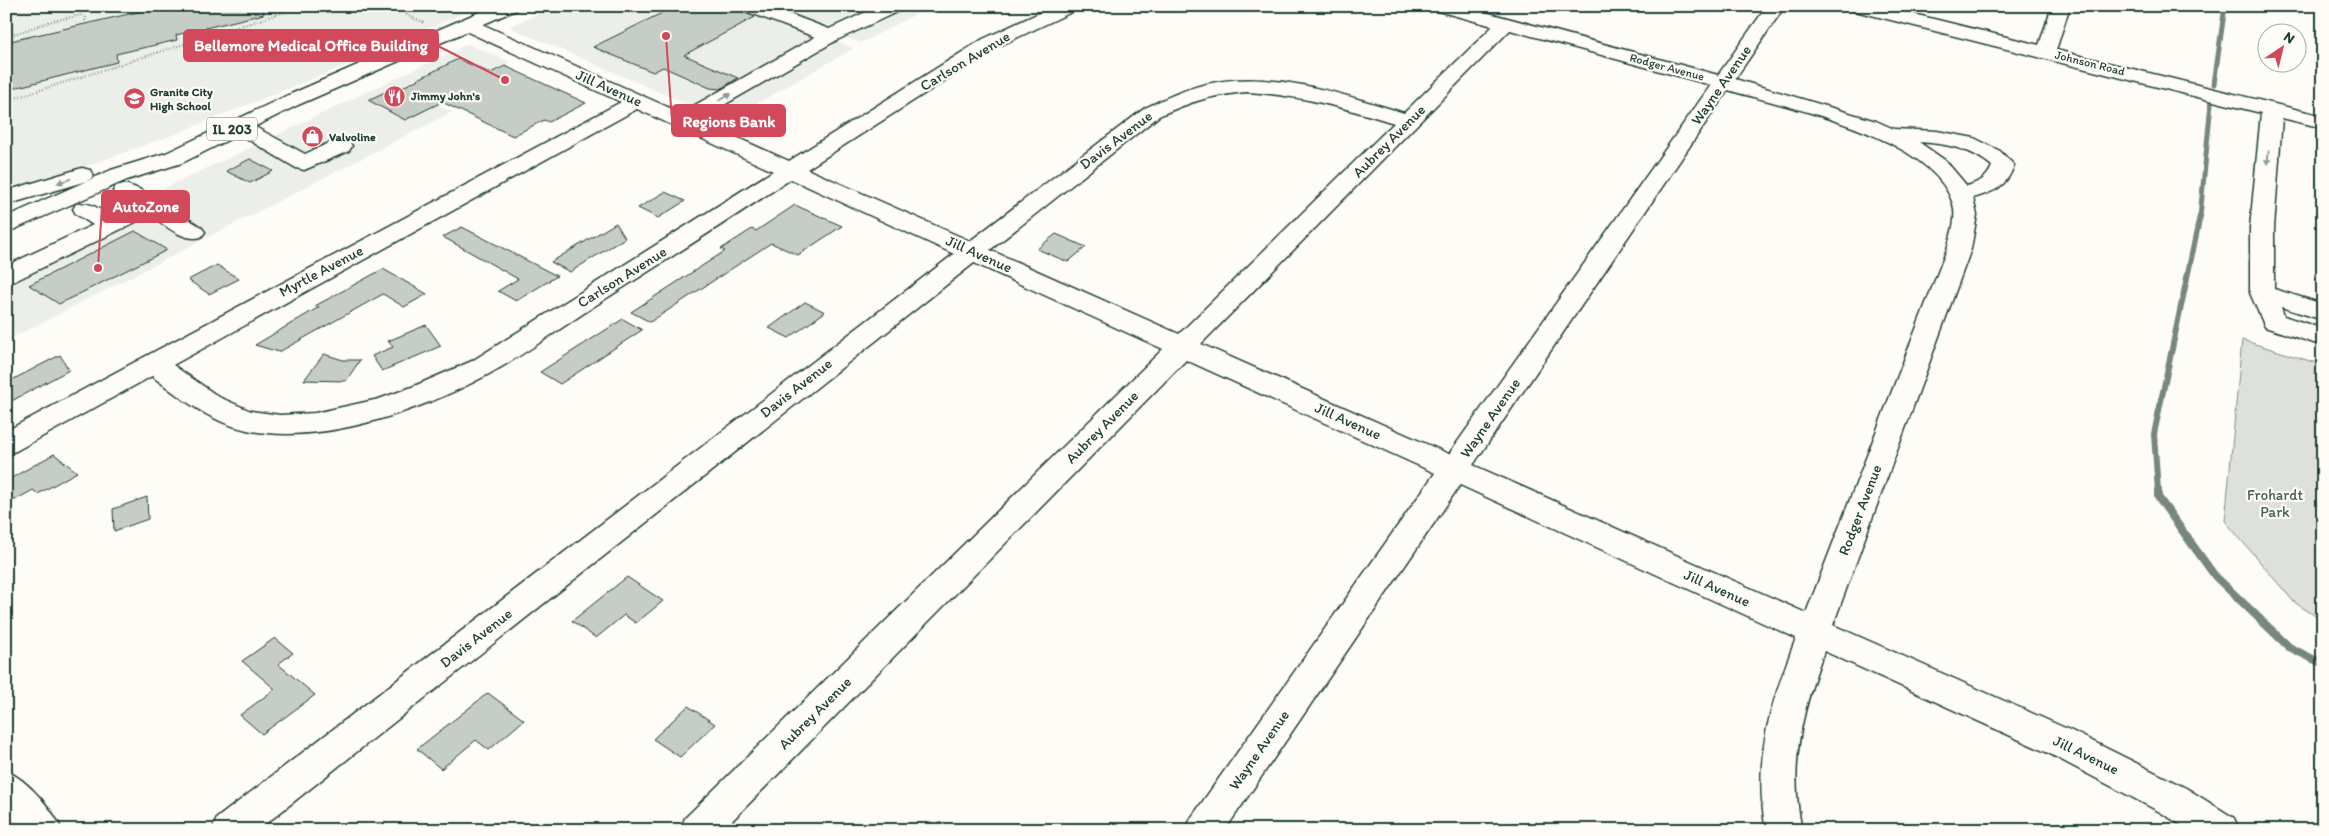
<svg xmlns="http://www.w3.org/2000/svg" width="2329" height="836" font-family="Itim,sans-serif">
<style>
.built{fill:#eceee9}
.green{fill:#dde0db;stroke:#7e8e88}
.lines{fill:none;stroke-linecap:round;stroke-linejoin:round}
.stream-far2{stroke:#75877f;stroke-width:5}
.stream-far1{stroke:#75877f;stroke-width:6}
.stream{stroke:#75877f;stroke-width:8}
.building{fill:#c6cdc7;stroke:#1f3d34}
.minor-casing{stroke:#1f3d34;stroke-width:3}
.major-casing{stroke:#1f3d34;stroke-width:3}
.path{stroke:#1f3d34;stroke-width:2.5;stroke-dasharray:0.5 2.5;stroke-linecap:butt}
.minor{fill:#fdfcf7;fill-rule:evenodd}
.major{fill:#fdfcf7;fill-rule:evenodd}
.oneway{fill:#8e9c96}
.labels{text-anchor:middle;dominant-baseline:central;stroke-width:4.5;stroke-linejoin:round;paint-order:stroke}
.far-street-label{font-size:12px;fill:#1f3d34;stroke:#fdfcf7}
.far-poi-label{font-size:12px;font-weight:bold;fill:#1f3d34;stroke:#fdfcf7;text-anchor:start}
.shield{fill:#fdfcf7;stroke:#62766e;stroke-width:1}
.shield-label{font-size:14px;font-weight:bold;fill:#1f3d34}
.street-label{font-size:15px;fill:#1f3d34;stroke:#fdfcf7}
.park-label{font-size:15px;fill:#455e55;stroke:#fdfcf7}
.leader{fill:none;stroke:#d1495b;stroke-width:2}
.callout-dot{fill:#d1495b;stroke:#fdfcf7;stroke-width:2}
.callout{fill:#d1495b;stroke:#d1495b;stroke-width:2}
.callout-label{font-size:16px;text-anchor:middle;font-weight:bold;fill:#fff}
</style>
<rect width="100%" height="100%" fill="#fdfcf7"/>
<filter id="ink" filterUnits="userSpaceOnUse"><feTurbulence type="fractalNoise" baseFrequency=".02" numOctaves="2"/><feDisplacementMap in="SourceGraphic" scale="10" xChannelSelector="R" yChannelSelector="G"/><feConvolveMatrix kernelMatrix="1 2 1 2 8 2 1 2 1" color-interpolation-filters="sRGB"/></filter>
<g filter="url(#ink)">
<path class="built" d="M6,6h474l-131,58 -174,70 -91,33 -78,25z
M555,6h189l110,42 -128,73 -217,-94z
M763,6h168l-70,37z
M468,44l42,18 -82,38 24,12 -446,229v-77z"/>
<path class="green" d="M2242,340l81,25v256l-29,-19 -69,-81z"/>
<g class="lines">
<path class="stream-far2" d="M2214,84l11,-78
M2200,217l11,-114"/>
<path class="stream-far1" d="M2158,491l-4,-57 46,-218"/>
<path class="stream" d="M2158,490v7l57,79 74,71 34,17"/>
</g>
<path class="building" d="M164,6h6l1,6 27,-6h65l1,8 -88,21 1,5 -61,14 1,8 -107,27v-2l-4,1v-46z
M676,6h63l3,6 13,5 -71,38 54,23 -18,11 -10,-1 -47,-21 -10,5 -60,-25z
M458,59l32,14 15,-7 81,37 -37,19 -5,-2 -31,16 -71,-34 -37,18 -37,-20 28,-13 3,2z
M250,159l23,12 -23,12 -24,-12z
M665,192l20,9 -27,17 -20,-10z
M795,205l47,21 -44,29 -27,-12 -121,79 -19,-10 94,-61 -4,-2 31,-20 4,2z
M616,223l9,15 -55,34 -19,-10z
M462,227l95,49 -41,25 -18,-10 20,-12 -75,-42z
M135,231l32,19 -108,54 -30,-19z
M1056,234l30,13 -18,15 -31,-13z
M217,265l22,14 -30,15 -21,-14z
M383,269l44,25 -23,13 -21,-13 -104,58 -24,-7 64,-38 -4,-1z
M805,302l20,10 -36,26 -20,-10z
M623,319l19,11 -82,54 -20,-12z
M426,325l15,21 -59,25 -10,-15 21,-9 -5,-6z
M324,354l19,6h17l-14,21 -42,-1z
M60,355l9,15 -63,34v-21z
M54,454l23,18 -39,22 -5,-4 -27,15v-24z
M147,497l1,22 -34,12 -1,-22z
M627,577l36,24 -27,22 -12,-8 -28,23 -24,-17z
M275,638l18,15 -15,11 37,31 -53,39 -22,-19 35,-26 -33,-28z
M488,693l36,27 -35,30 -13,-10 -35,29 -24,-20z
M688,706l27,18 -35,33 -27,-18z"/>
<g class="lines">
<defs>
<path id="minor" d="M741,6h27l61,23 50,-23h24l-2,4 -64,30 -139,80 91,41 194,-122 71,-33h24l-2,4 -79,37 -190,122 163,72 175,-133c23,-11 46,-22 72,-26 63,-10 127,13 187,31l89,-87 -59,-16 -2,-4h31l255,69 49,-69h18l-50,73 141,42 18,8 43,2 37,7 26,13 14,14c-7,22 -20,27 -41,33l4,17 -6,34 -138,376 239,106 114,57 48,30 5,12h-50l-29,-18 -112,-59 -224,-102c-22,60 -36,115 -22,179h-36c-14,-72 5,-127 30,-192l-336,-153 -235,345h-39l5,-12 244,-345 -249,-113 -463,470h-43l5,-12 478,-469 -189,-86 -716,567h-46l5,-12 737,-564 -163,-75c-59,39 -118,77 -178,115 -41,26 -81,56 -124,80 -66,36 -166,72 -242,56 -37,-8 -66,-32 -95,-54l-136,75 -10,3v-23l615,-329 -160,-73 -2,-4 2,-4 7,-2 7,2 206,92 134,-76 -72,-27zM1510,30l201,55 -262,369 -248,-110zM1728,90c61,18 205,46 225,114 4,14 -2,31 -6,45l-141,364 -333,-148zM1248,92c51,3 97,16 146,31l-215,211 -189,-84 169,-134c33,-15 53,-21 89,-24zM637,109l136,62 -301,190 -60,26 -33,12 -64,14 -35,2 -29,-4 -32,-14 -46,-32zM1919,142c27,2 52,6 73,24 -5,13 -13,16 -25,20l-21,-25z
M1849,6h32l158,39 13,-39h18l-14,44 267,66v12l-41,-10 -8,110v61l49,15v16l-42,-13 3,9 39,13v17l-58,-19 -15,-34v-65l11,-115 -410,-103z
M239,120l7,2 59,32 28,-13 8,-1 8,1 3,5 -3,5 -45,19 -8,-2 -64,-38 -4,-4 4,-4z
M124,184c27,7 53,28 77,43l4,5 -4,5c-18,5 -36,-12 -51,-22l-135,66 -9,2v-17l87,-41 -17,-11 -3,-5 3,-5c14,-3 23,5 35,13l23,-11 -18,-10 -3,-5 3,-5z
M6,771c21,8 47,39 56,59h-41l-15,-17z"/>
<path id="major" d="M493,6h25l-2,4 -218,95 -116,58 -55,17 -121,53v-16l105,-47 55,-17 118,-56z
M82,168l8,2 3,5 -3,5 -84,25v-14z"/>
</defs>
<use href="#minor" class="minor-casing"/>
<use href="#major" class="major-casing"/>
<path class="path" d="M398,6l10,10 17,7
M6,37l46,-16 30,-6 4,2 -1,4
M6,101l297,-95"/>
<use href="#minor" class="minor"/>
<use href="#major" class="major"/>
</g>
<defs><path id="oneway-solid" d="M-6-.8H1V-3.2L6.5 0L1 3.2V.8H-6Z" transform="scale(1.25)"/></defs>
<g class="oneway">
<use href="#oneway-solid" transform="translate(725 97) rotate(-30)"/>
<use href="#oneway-solid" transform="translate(2268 158) rotate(95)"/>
<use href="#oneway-solid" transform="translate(64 181) rotate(162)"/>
</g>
</g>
<defs>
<symbol id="restaurant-disc" viewBox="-11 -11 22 22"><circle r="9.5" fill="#d1495b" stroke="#fdfcf7"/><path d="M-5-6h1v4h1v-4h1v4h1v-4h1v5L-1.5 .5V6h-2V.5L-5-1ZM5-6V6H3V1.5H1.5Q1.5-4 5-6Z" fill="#fff"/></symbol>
<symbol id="school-disc" viewBox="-11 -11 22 22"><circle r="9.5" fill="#d1495b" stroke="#fdfcf7"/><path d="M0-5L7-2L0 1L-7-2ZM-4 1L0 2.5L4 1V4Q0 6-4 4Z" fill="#fff"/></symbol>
<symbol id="shop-disc" viewBox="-11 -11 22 22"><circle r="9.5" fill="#d1495b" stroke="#fdfcf7"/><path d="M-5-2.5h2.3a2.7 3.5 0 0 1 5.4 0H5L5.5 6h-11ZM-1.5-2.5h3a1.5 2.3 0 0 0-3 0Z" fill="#fff"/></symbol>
</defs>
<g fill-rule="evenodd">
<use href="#restaurant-disc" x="382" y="84" width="25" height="25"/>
<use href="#school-disc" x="122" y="86" width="25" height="25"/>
<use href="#shop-disc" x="300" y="124" width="25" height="25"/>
</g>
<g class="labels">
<g class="far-street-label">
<text transform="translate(2090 63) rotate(14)">Johnson Road</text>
<text transform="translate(1667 67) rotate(15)">Rodger Avenue</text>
</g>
<g class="far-poi-label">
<text x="150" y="92">Granite City<tspan x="150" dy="14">High School</tspan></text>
<text x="411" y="96">Jimmy John's</text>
<text x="329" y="137">Valvoline</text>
</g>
<rect class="shield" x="207" y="117.5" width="50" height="23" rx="4"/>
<g class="shield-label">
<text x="232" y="129">IL 203</text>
</g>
<g class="street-label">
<text transform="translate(965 61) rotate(-31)">Carlson Avenue</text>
<text transform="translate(1721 85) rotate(-55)">Wayne Avenue</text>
<text transform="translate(609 88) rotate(24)">Jill Avenue</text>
<text transform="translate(1116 140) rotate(-37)">Davis Avenue</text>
<text transform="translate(1389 141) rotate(-45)">Aubrey Avenue</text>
<text transform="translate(979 254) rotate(24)">Jill Avenue</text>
<text transform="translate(321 271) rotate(-28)">Myrtle Avenue</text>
<text transform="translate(622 277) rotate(-32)">Carlson Avenue</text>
<text transform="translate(796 388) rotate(-38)">Davis Avenue</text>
<text transform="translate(1490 418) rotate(-55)">Wayne Avenue</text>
<text transform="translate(1348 421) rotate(24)">Jill Avenue</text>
<text transform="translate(1102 427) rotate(-45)">Aubrey Avenue</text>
<text transform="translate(1860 510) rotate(-69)">Rodger Avenue</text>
<text transform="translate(1717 588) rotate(24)">Jill Avenue</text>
<text transform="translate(476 638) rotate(-38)">Davis Avenue</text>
<text transform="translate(815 713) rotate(-45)">Aubrey Avenue</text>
<text transform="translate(1259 750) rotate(-55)">Wayne Avenue</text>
<text transform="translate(2086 755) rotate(26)">Jill Avenue</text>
</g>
<g class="park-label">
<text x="2275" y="495">Frohardt<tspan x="2275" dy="17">Park</tspan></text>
</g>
</g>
<path class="leader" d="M505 80L438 46M666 36L672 121M98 268L102 206"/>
<g class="callout-dot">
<circle cx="505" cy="80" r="5"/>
<circle cx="666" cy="36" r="5"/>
<circle cx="98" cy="268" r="5"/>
</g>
<g class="callout">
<rect x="184" y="30" width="254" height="31" rx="5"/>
<rect x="672" y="105" width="113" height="31" rx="5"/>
<rect x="102" y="191" width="87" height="31" rx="5"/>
</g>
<g class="callout-label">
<text x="311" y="51">Bellemore Medical Office Building</text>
<text x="729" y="127">Regions Bank</text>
<text x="146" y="212">AutoZone</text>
</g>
<rect width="2329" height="836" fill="none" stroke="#fdfcf7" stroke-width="25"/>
<rect x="12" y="12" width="2304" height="811" fill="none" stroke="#1f3d34" stroke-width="2" filter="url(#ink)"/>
<g transform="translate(2282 48) rotate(35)"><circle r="24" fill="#fdfcf7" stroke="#a4b0a9"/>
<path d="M0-4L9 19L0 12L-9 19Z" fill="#d1495b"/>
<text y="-8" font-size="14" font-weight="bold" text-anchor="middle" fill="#1f3d34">N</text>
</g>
</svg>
